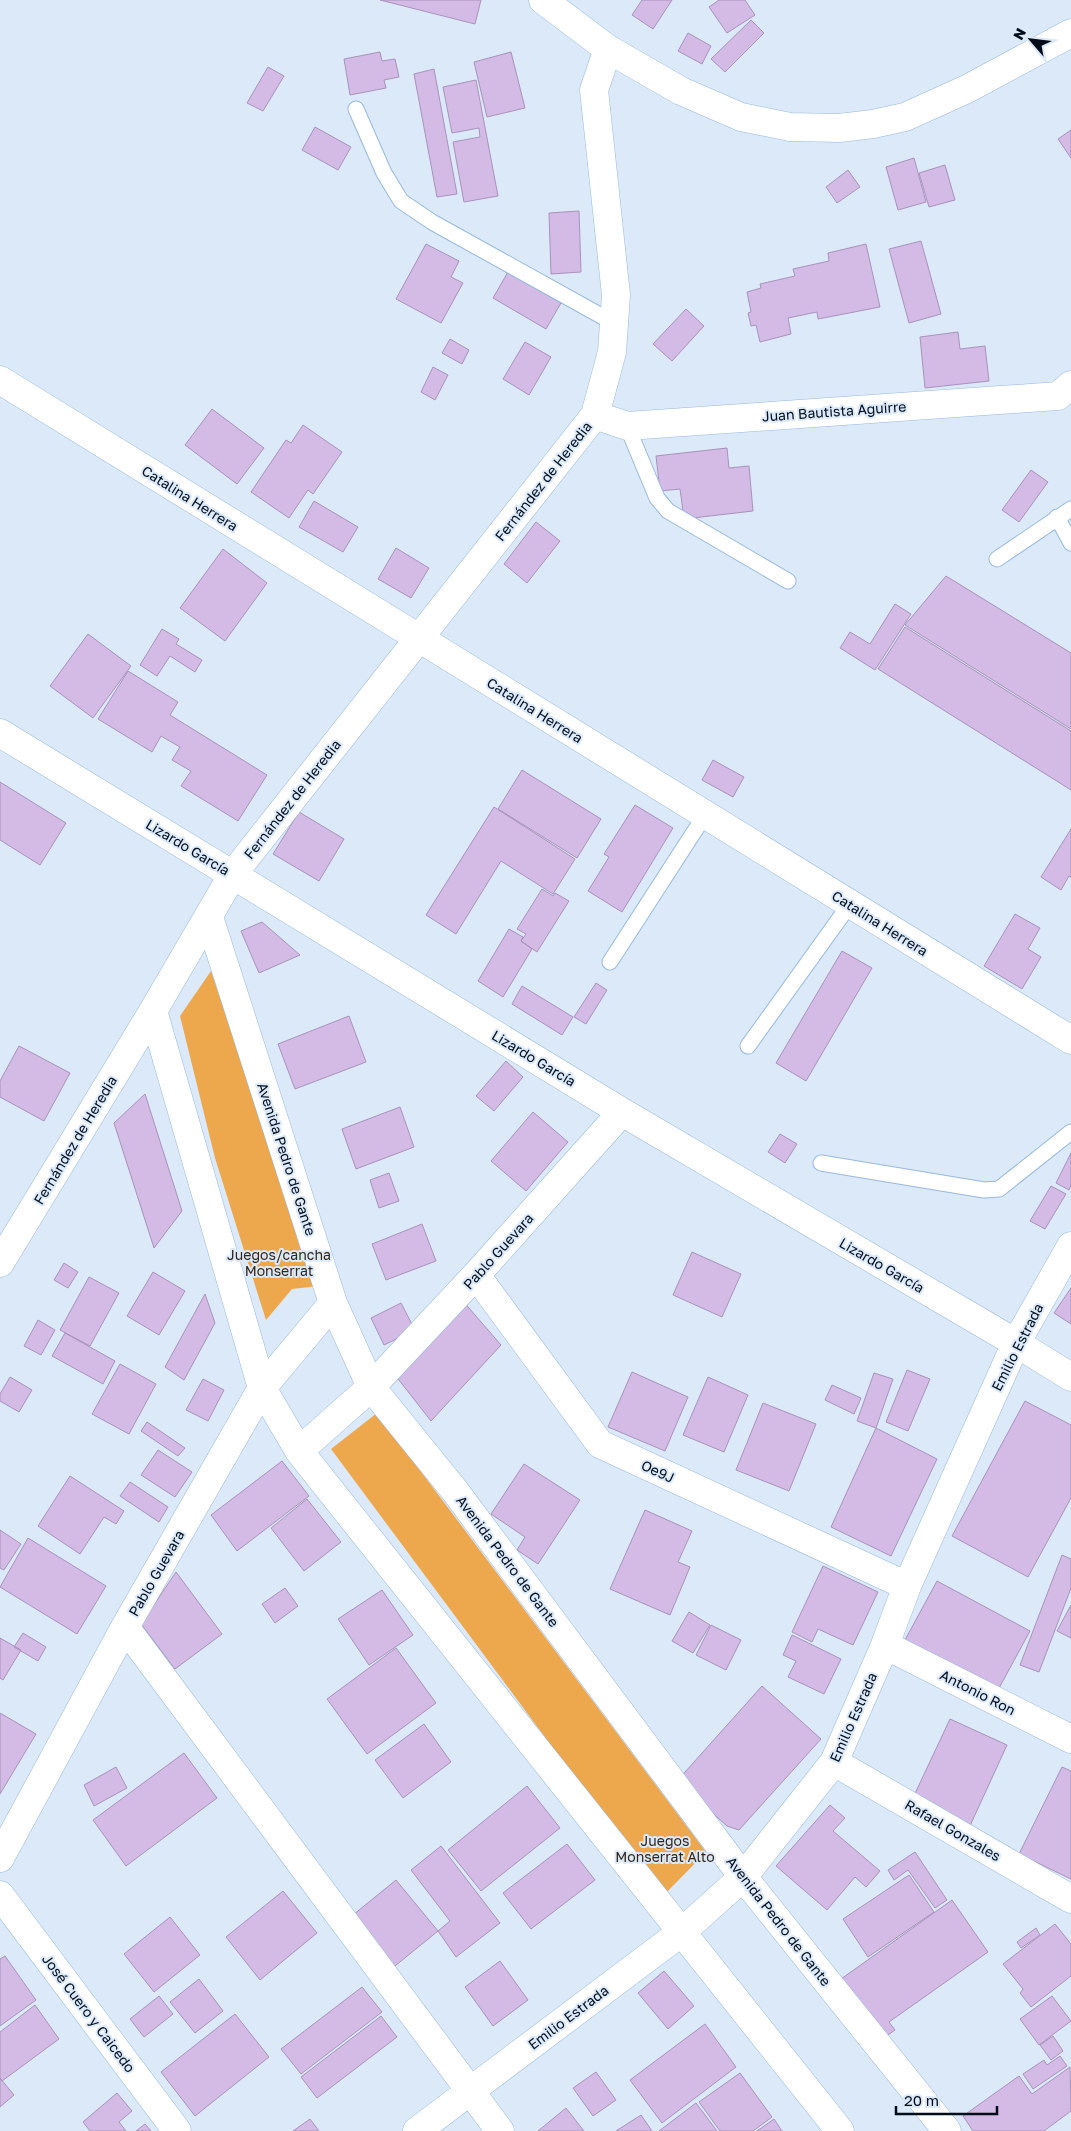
<svg xmlns="http://www.w3.org/2000/svg" width="1071" height="2131" font-family="'Golos Text',sans-serif">
<style>
.green{fill:#eda84e}
.building{fill:#d3bbe5;stroke:#a992bb}
.lines{fill:none;stroke-linecap:round;stroke-linejoin:round}
.service-casing{stroke:#98b9de;stroke-width:17}
.minor-casing{stroke:#98b9de;stroke-width:29}
.secondary-casing{stroke:#98b9de;stroke-width:29}
.service{stroke:#fff;stroke-width:15}
.minor{stroke:#fff;stroke-width:28}
.secondary{stroke:#fff;stroke-width:28}
.labels{text-anchor:middle;dominant-baseline:central;stroke-width:4;stroke-linejoin:round;paint-order:stroke}
.street-label{font-size:14px;fill:#030d1a;stroke:#dbe9f8}
.park-label{font-size:14px;fill:#342616;stroke:#dbe9f8}
</style>
<rect width="100%" height="100%" fill="#dbe9f8"/>
<path class="green" d="M211,971l107,315 -26,3 -26,31 -51,-162 -35,-142z
M377,1413l329,439 -43,44 -332,-447z"/>
<path class="building" d="M380,0h101l-6,24z
M642,0h30l-19,29 -21,-14z
M719,0h26l10,15 -28,18 -18,-26z
M751,20l13,13 -39,39 -14,-13z
M688,33l23,13 -9,18 -24,-13z
M380,52l2,9 13,-2 4,18 -15,3 2,8 -36,7 -6,-36z
M511,52l14,56 -38,9 -13,-55z
M268,67l16,9 -21,35 -16,-8z
M434,69l23,125 -20,3 -23,-123z
M476,80l22,116 -34,6 -11,-60 27,-5 -1,-9 -27,5 -9,-46z
M315,127l36,20 -13,23 -36,-20z
M1071,130v28l-13,-19z
M914,158l12,44 -28,8 -12,-43z
M945,165l10,35 -26,7 -10,-34z
M848,170l12,17 -23,16 -11,-16z
M579,211l2,61 -30,2 -2,-61z
M921,241l20,73 -32,9 -20,-74z
M426,244l33,17 -8,16 12,6 -22,40 -45,-24z
M866,244l14,63 -62,12 -1,-7 -29,6 3,16 -31,8 -4,-17 -5,1 -3,-13 3,-1 -4,-20 14,-4 -1,-4 35,-8 -2,-7 36,-8 -1,-8z
M508,272l53,31 -15,26 -53,-31z
M686,309l18,17 -32,35 -19,-17z
M958,332l2,17 25,-3 4,35 -64,7 -5,-51z
M450,339l19,11 -7,14 -20,-11z
M525,342l26,15 -22,38 -26,-16z
M433,367l15,8 -13,25 -14,-8z
M212,409l52,39 -27,36 -52,-39z
M303,425l39,27 -29,42 -5,-4 -19,28 -38,-26 35,-52 5,3z
M727,448l2,20 20,-2 4,45 -69,8 -4,-30 -20,2 -4,-35z
M1031,470l17,12 -29,40 -17,-12z
M314,501l44,26 -15,25 -44,-25z
M536,522l24,19 -33,42 -23,-19z
M396,548l33,20 -18,30 -33,-19z
M223,549l44,34 -42,58 -45,-33z
M946,576l125,77v76l-166,-104z
M895,604l16,10 -36,56 -35,-22 10,-16 20,12z
M905,627l166,104v59l-193,-121z
M162,629l17,10 -3,5 26,16 -7,12 -25,-16 -13,20 -17,-11z
M88,634l43,32 -38,52 -43,-32z
M128,671l50,31 -8,13 97,60 -29,46 -57,-35 10,-15 -19,-11 8,-13 -19,-11 -9,16 -54,-33z
M713,760l31,17 -11,20 -31,-17z
M522,770l79,49 -24,39 -79,-49z
M0,782l66,41 -26,42 -40,-25z
M635,805l38,23 -51,84 -34,-21 21,-34 -5,-3z
M494,807l81,52 -22,35 -52,-33 -45,73 -30,-19z
M299,812l45,27 -25,42 -46,-27z
M1071,829v48l-2,-1 -8,14 -20,-13z
M542,889l11,7 2,-3 14,8 -32,51 -16,-11 5,-7 -9,-5z
M1015,914l25,14 -12,21 13,8 -19,32 -38,-23z
M262,922l38,33 -41,18 -18,-42z
M509,929l14,8 -2,4 11,8 -29,48 -25,-16z
M842,951l30,17 -66,113 -30,-18z
M596,983l11,7 -21,34 -12,-7z
M522,986l51,31 -11,18 -50,-31z
M349,1016l17,46 -71,27 -17,-45z
M19,1046l51,27 -26,48 -44,-24v-16z
M506,1061l17,16 -29,34 -18,-15z
M145,1094l37,117 -28,37 -40,-125z
M400,1107l14,40 -58,22 -14,-40z
M533,1112l35,30 -42,49 -35,-30z
M780,1134l17,10 -12,19 -17,-11z
M1071,1153v32l-2,5 -13,-7z
M389,1173l10,28 -20,7 -9,-28z
M1051,1186l15,8 -21,35 -15,-8z
M422,1224l14,37 -50,19 -14,-36z
M692,1252l49,22 -19,43 -49,-22z
M64,1263l14,9 -10,16 -14,-8z
M153,1272l32,19 -26,44 -32,-19z
M89,1277l30,16 -29,53 -30,-16z
M1071,1288v36l-17,-11z
M205,1294l10,29 -31,57 -19,-13z
M462,1300l39,45 -70,76 -36,-46z
M401,1303l14,27 -31,15 -13,-27z
M38,1320l17,10 -14,25 -17,-9z
M65,1333l50,28 -12,23 -51,-28z
M120,1364l36,20 -27,50 -37,-20z
M907,1370l23,9 -22,52 -22,-9z
M632,1372l56,25 -23,54 -57,-24z
M874,1373l19,6 -17,49 -19,-7z
M10,1377l22,13 -13,22 -19,-11v-7z
M708,1377l40,18 -24,57 -41,-17z
M203,1379l21,11 -16,31 -22,-11z
M832,1385l29,13 -7,16 -29,-14z
M1025,1401l46,24v73l-43,79 -76,-41z
M763,1403l53,21 -27,67 -53,-21z
M147,1422l38,26 -7,8 -37,-25z
M876,1428l61,31 -46,97 -60,-29z
M158,1450l34,22 -17,25 -34,-22z
M282,1461l27,35 -72,55 -26,-36z
M524,1464l56,36 -42,64 -21,-14 8,-13 -34,-23z
M70,1476l54,35 -8,13 -12,-7 -24,37 -42,-28z
M130,1482l38,25 -9,15 -39,-26z
M307,1499l34,43 -37,29 -33,-43z
M645,1510l47,21 -14,31 12,5 -20,48 -60,-26z
M0,1530l21,14 -17,26 -4,-2z
M28,1538l78,48 -29,48 -77,-47z
M1062,1555l9,4v29l-32,84 -19,-7z
M823,1566l55,26 -25,53 -35,-16 -6,13 -20,-10z
M176,1572l46,62 -47,35 -34,-45z
M937,1581l93,50 -32,59 -93,-50z
M285,1588l13,18 -23,17 -13,-19z
M382,1590l31,45 -44,30 -31,-46z
M1071,1605v33l-14,-7z
M689,1612l21,13 -17,28 -21,-12z
M711,1625l30,15 -15,30 -30,-15z
M23,1633l23,14 -8,14 -24,-14z
M792,1635l49,24 -17,35 -36,-17 8,-16 -13,-6z
M0,1638l21,12 -18,30 -3,-2z
M396,1648l40,55 -69,51 -40,-55z
M762,1686l59,53 -82,91 -12,-4 -50,-45z
M0,1713l36,21 -36,60z
M950,1719l57,26 -38,83 -58,-26z
M424,1724l27,38 -48,36 -28,-38z
M184,1753l33,45 -91,68 -33,-46z
M116,1767l11,21 -33,18 -10,-21z
M1062,1767l9,4v108l-52,-25z
M527,1786l33,42 -79,63 -33,-41z
M830,1805l15,13 -12,13 47,40 -14,16 -11,-10 -28,33 -51,-44z
M567,1844l28,36 -64,49 -28,-36z
M441,1846l59,77 -44,34 -18,-26 12,-10 -39,-51z
M915,1852l32,48 -12,8 -27,-38 -14,10 -6,-10z
M909,1875l25,37 -66,45 -25,-38z
M396,1880l42,51 -48,39 -42,-51z
M283,1891l34,42 -57,47 -34,-43z
M952,1900l36,52 -99,70 6,8 -13,9 -41,-60z
M170,1917l30,38 -46,37 -30,-38z
M1055,1924l16,20v32l-40,31 -11,-14 3,-4 -20,-25z
M1036,1928l4,7 -19,13 -4,-6z
M5,1956l31,44 -36,26v-67z
M500,1961l28,39 -35,26 -28,-39z
M664,1971l30,35 -26,23 -30,-36z
M199,1979l24,32 -28,22 -25,-31z
M362,1987l20,25 -81,62 -20,-25z
M159,1996l14,18 -29,23 -14,-18z
M1052,1996l19,25 -32,24 -19,-26z
M35,2005l24,34 -57,42 -2,-3v-46z
M235,2014l34,43 -74,59 -34,-44z
M381,2016l16,21 -80,61 -16,-21z
M705,2024l31,43 -74,56 -32,-43z
M1053,2036l10,15 -12,9 -11,-15z
M1060,2056l7,10 -34,23 -10,-15 21,-14 3,5z
M1070,2067l1,44 -27,20h-71l-10,-15 56,-40 13,18z
M596,2072l20,28 -23,16 -20,-28z
M740,2073l32,44 -19,14h-33l-21,-29z
M0,2078l14,17 -14,12z
M117,2093l15,18 -13,11 7,9h-36l-7,-9z
M696,2103l21,28h-58z
M566,2108l18,23h-46z
M641,2115l11,16h-36z
M310,2119l9,12h-26z
M774,2119l8,12h-25z
M145,2124l6,7h-15z"/>
<g class="lines">
<defs>
<path id="service" d="M356,109l28,64 17,28 31,21 182,101
M627,426l30,72 11,13 120,70
M1057,517l14,26
M997,559l74,-50
M610,962l95,-147
M748,1046l102,-142
M821,1163l163,27 15,-1 72,-57"/>
<path id="minor" d="M0,380l1071,660
M595,415l32,11 431,-30 13,-11
M0,733l622,379 394,231 55,34
M209,917l124,386 38,84 84,104 288,386 204,254
M153,1011l109,377 37,63 541,680
M0,1263l153,-252 80,-137 362,-459 17,-63 4,-57 -22,-205 14,-41
M476,1275l124,169 307,142
M299,1451l72,-64 105,-112 146,-163
M125,1627l375,504
M885,1645l186,94
M834,1762l237,137
M0,1858l125,-231 137,-239 71,-85
M0,1895l177,236
M417,2131l266,-200 60,-54 91,-115 51,-117 22,-59 109,-243 55,-97"/>
<path id="secondary" d="M543,0l65,49 73,42 60,26 49,10 49,1 34,-4 32,-7 62,-28 104,-56"/>
</defs>
<use href="#service" class="service-casing"/>
<use href="#minor" class="minor-casing"/>
<use href="#secondary" class="secondary-casing"/>
<use href="#service" class="service"/>
<use href="#minor" class="minor"/>
<use href="#secondary" class="secondary"/>
</g>
<g class="labels">
<g class="street-label">
<text transform="translate(834 411) rotate(-4)">Juan Bautista Aguirre</text>
<text transform="translate(543 481) rotate(-52)">Fernández de Heredia</text>
<text transform="translate(190 498) rotate(32)">Catalina Herrera</text>
<text transform="translate(535 710) rotate(32)">Catalina Herrera</text>
<text transform="translate(292 799) rotate(-52)">Fernández de Heredia</text>
<text transform="translate(188 847) rotate(31)">Lizardo García</text>
<text transform="translate(880 923) rotate(32)">Catalina Herrera</text>
<text transform="translate(534 1058) rotate(31)">Lizardo García</text>
<text transform="translate(75 1140) rotate(-59)">Fernández de Heredia</text>
<text transform="translate(287 1159) rotate(72)">Avenida Pedro de Gante</text>
<text transform="translate(498 1251) rotate(-48)">Pablo Guevara</text>
<text transform="translate(882 1265) rotate(30)">Lizardo García</text>
<text transform="translate(1017 1347) rotate(-63)">Emilio Estrada</text>
<text transform="translate(658 1471) rotate(25)">Oe9J</text>
<text transform="translate(508 1561) rotate(53)">Avenida Pedro de Gante</text>
<text transform="translate(156 1573) rotate(-60)">Pablo Guevara</text>
<text transform="translate(978 1692) rotate(27)">Antonio Ron</text>
<text transform="translate(853 1717) rotate(-66)">Emilio Estrada</text>
<text transform="translate(953 1830) rotate(30)">Rafael Gonzales</text>
<text transform="translate(779 1921) rotate(52)">Avenida Pedro de Gante</text>
<text transform="translate(89 2013) rotate(53)">José Cuero y Caicedo</text>
<text transform="translate(568 2017) rotate(-37)">Emilio Estrada</text>
</g>
<g class="park-label">
<text x="279" y="1254">Juegos/cancha<tspan x="279" dy="16">Monserrat</tspan></text>
<text x="665" y="1840">Juegos<tspan x="665" dy="16">Monserrat Alto</tspan></text>
</g>
</g>
<g transform="translate(1031 40) rotate(298)" stroke="#dbe9f8" stroke-width="4" paint-order="stroke">
<path d="M0-4L9 19L0 12L-9 19Z" fill="#030d1a"/>
<text y="-8" font-size="14" font-weight="bold" text-anchor="middle" fill="#030d1a">N</text>
</g>
<path d="M896 2106v8h101v-8" fill="none" stroke="#030d1a" stroke-width="2.5"/>
<text x="904" y="2106" font-size="15" fill="#030d1a" stroke="#dbe9f8" stroke-width="4" paint-order="stroke">20 m</text>
</svg>
